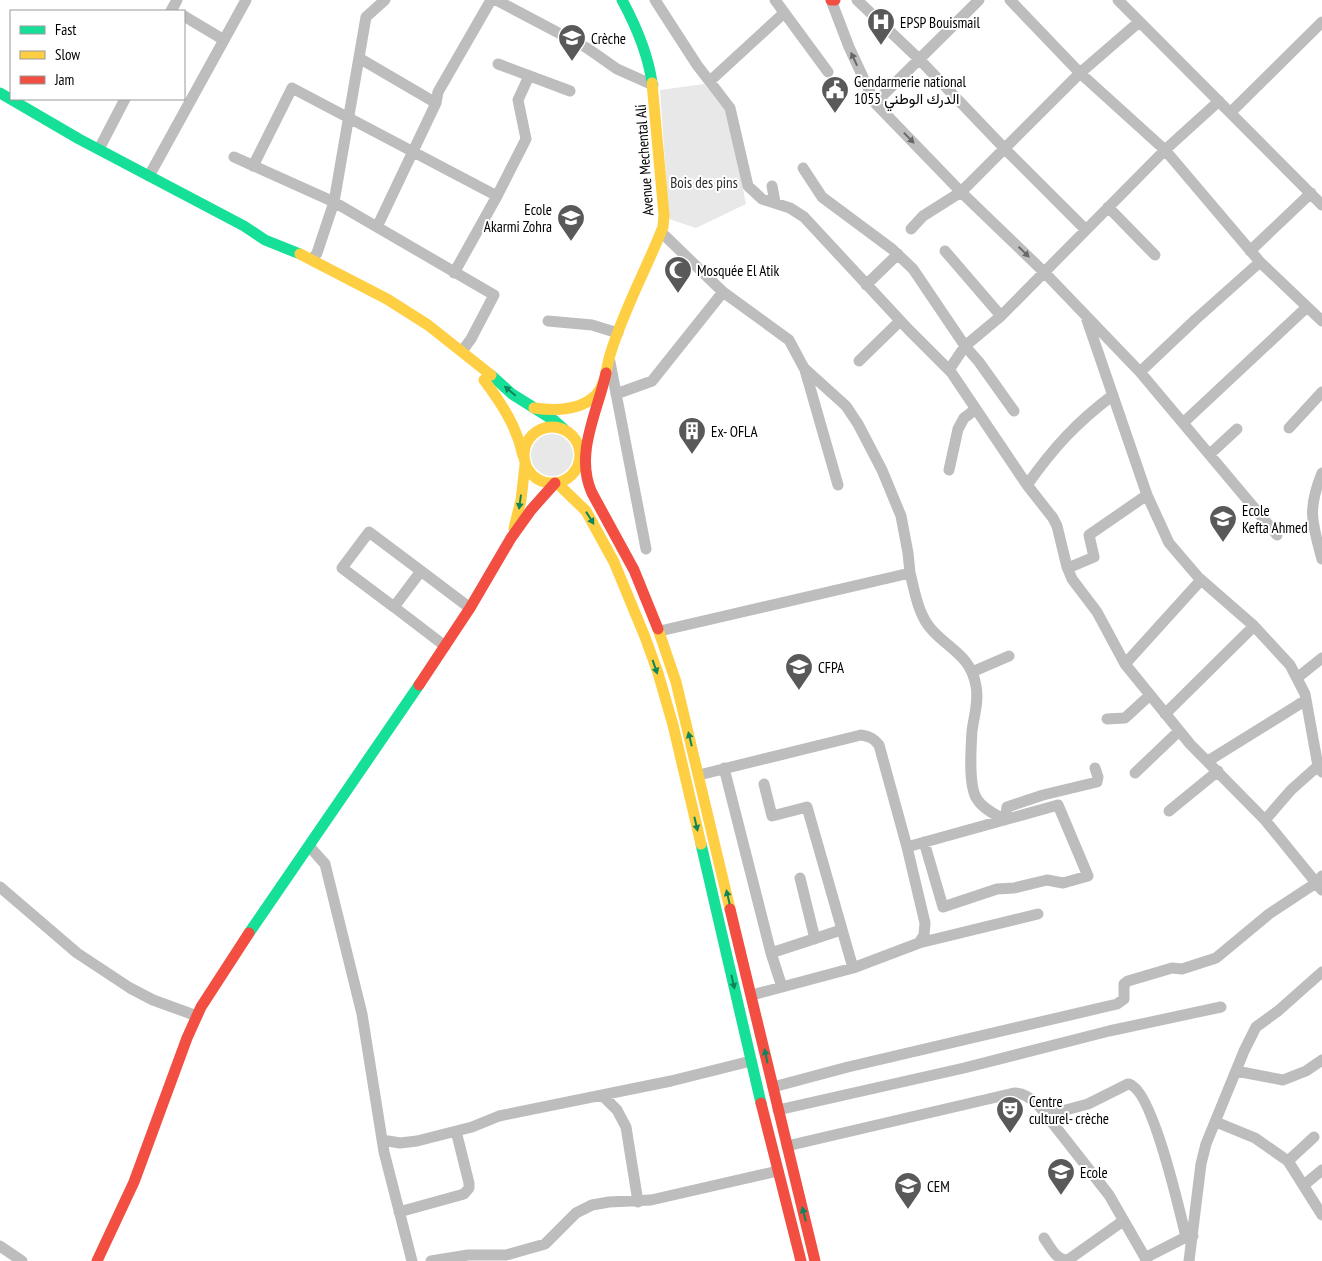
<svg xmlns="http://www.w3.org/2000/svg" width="1322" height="1261" font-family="'PT Sans Narrow',Vazirmatn,sans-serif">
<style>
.green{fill:#e8e8e8}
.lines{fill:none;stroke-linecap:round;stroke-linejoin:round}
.street{stroke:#bdbdbd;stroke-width:11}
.fast{stroke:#16e098;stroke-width:11}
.slow{stroke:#ffcf43;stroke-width:11}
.jam{stroke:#f24e42;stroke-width:11}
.oneway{fill:#686868}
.oneway2{fill:#0d865b}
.labels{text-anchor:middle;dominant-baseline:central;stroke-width:4;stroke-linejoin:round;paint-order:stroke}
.poi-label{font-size:15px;fill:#000;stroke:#fff;text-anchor:start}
.street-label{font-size:15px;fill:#000;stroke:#fff}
.park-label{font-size:15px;fill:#2d2d2d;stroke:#fff}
</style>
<rect width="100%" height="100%" fill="#fff"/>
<path class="green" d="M704,84l24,30 18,90 -50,24 -27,-9 -9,-129z
M531 455a21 21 0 1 1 42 0a21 21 0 1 1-42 0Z"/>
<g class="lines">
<path class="street" d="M496,0l91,48 30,21 36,16
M655,0l42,65 33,43 18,78 14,13 28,9 14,9 104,112 43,43 76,113 26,33 4,8 10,41 5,12 25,33 28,52 65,80 75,76 57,70
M775,0l53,72
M831,0l18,47 26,56 86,89 83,80 96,100 137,163
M857,0l62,59 86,90 80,80
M1010,0l70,73 85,77 95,112 62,59
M1118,0l204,205
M171,11l6,-11
M184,16l40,24
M359,58l77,45
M498,64l72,27
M710,81l74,-68
M875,103l104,-103
M1231,112l91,-90
M99,149l26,-50
M234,157l100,45 160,93 -23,44 -9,12
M253,166l39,-78 205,108
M803,168l19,29 70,52 21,20 52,77 14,16 35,49
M149,176l97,-176
M772,186l3,16
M1108,207l47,48
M377,227l59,-124 2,-11 53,-92
M911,229l12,-13 38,-24 119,-119 59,-51
M945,251l56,65
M1250,251l61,-58
M312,260l5,-7 17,-51 32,-185 19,-17
M454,273l43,-77 29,-57 -8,-39 11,-24
M866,285l32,-31
M1087,320l60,175 22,48 30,35 55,48 36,39 15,29 13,72 4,6
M548,321l44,4 26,8
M859,361l41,-40
M610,362l36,187
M805,370l33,115
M949,370l16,-24 36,-30 164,-166 54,-49
M1140,372l56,-53 64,-57
M616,394l36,-13 71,-89
M1183,423l124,-116
M1289,428l33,-36
M1210,454l27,-25
M949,470l9,-41 6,-11 12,-9
M1322,473c-15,37 -10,49 0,86
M1027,485c27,-38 49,-62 86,-90
M1068,568l26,-11 -5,-22 58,-40
M910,573c5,19 8,42 22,57 18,20 39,26 44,56 3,15 -2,30 -4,45 -1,17 -4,55 5,68 6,10 18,15 28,21l2,-13 36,-12 54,-13 1,-5 -3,-9
M394,607l-52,-39 27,-36 52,39
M660,631l250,-58 -2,-20 -7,-37 -19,-46 -24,-46 -12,-18 -42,-38 -15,-28 -66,-48 -62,-60
M445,646l-51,-39 27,-36 49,37
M1125,664l76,-84
M972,672l37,-16
M1297,678l25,-20
M1165,714l89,-88
M1107,719l18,-1 25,-23
M1208,761l98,-61
M724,768l47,185 11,34
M1135,773l44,-42
M699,775l162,-40c9,1 13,4 18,10l28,102 18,76 -1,12 -5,8 -66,25 -101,27
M764,784l8,32 35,-9 46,161
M1169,811l49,-40
M1265,820l26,-30 27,-24
M309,846l16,18 37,150 22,138 28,109
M907,847c50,-14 101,-28 151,-42l30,71 -25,7 -16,-3 -33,8 -17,1 -54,18 -19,-65
M800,878l15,61
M0,887l77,66 53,35 23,12 44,16
M919,943l119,-29
M771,953l70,-23
M1236,1071l47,9 23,-9 16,-11
M773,1087l75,-20 269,-63 7,-5v-15l4,-3 44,-13 10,1 34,-11 53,-44 47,-31 6,-7
M603,1096l14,14 9,17 12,75
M778,1110l186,-42 145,-37 112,-24
M1047,1115l41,-11 40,-20c24,3 52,129 58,153l7,-1
M1216,1122l39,16 33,23 34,54
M382,1140l18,3 17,-2 55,-14 27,-11 172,-35 80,-20
M787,1146l227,-53c12,0 18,7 26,14l69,88 38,66
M1288,1161l26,-24
M1304,1185l18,-15
M399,1212l65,-18 5,-6v-5l-13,-52
M1044,1238c7,10 12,22 24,22l55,-39
M0,1246l22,15
M1145,1258l41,-21
M431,1261l37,-6h38l39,-11 31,-31 16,-8 17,-3 42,-2 127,-29
M1189,1261l12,-97 5,-20 38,-93 12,-24 22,-16 44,-39"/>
<path class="fast" d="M622,0c14,26 26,53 30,83
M0,93l79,46 165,87 21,14 35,14
M491,375l21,19 43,27 9,8
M701,844l60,259
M249,933l170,-248"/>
<path class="slow" d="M300,254l87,45 41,26 63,50
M484,380c18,24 33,47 39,76
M534,408c21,3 46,3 62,-13 10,-11 10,-27 14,-40 13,-44 36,-85 53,-128l1,-12 -12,-132
M524 455a28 28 0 1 1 56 0a28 28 0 1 1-56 0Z
M557,483l29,28 28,51 31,75 13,36 15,52 28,119
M514,528l7,-28 4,-35
M658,629l18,53 54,227"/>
<path class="jam" d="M831,0h4
M606,373c-8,38 -32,81 -14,120l42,77 24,59
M419,685l51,-77 41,-70 20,-28 24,-27
M730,909l85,352
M761,1103l40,158
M97,1261l37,-79 53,-144 14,-31 48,-74"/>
</g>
<defs><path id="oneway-solid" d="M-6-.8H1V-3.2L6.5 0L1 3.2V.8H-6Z" transform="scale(1.25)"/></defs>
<g class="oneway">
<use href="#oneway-solid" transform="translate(854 59) rotate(-115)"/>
<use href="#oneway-solid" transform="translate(909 138) rotate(46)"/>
<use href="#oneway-solid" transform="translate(1024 252) rotate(44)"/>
</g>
<g class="oneway2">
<use href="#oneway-solid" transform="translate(510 391) rotate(-140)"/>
<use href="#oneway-solid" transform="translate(520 502) rotate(98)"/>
<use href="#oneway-solid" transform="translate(590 518) rotate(58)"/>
<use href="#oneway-solid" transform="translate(655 667) rotate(71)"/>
<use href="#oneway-solid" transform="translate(690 739) rotate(-104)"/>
<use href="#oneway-solid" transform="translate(696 824) rotate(77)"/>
<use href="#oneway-solid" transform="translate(728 897) rotate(-103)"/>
<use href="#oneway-solid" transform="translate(733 982) rotate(77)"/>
<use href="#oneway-solid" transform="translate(766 1056) rotate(-102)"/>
<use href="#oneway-solid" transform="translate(804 1214) rotate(-104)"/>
</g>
<defs>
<symbol id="hospital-pin" viewBox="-11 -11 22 30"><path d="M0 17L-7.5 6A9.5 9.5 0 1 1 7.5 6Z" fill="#595959" stroke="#fff"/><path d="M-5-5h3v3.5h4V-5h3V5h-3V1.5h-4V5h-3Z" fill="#fff"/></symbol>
<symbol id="school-pin" viewBox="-11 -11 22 30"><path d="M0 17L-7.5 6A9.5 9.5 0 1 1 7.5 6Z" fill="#595959" stroke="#fff"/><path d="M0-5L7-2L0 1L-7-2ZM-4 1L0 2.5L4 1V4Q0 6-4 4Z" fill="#fff"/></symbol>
<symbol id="civic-pin" viewBox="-11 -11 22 30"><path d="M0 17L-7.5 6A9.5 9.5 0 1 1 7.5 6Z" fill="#595959" stroke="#fff"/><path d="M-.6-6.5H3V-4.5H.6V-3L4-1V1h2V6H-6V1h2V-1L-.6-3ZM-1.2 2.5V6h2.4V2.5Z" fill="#fff"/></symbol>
<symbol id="mosque-pin" viewBox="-11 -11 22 30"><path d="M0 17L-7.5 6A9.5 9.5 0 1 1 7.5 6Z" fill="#595959" stroke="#fff"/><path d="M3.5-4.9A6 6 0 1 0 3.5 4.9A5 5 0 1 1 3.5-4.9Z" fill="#fff"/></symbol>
<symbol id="building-pin" viewBox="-11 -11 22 30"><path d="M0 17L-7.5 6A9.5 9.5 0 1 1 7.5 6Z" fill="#595959" stroke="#fff"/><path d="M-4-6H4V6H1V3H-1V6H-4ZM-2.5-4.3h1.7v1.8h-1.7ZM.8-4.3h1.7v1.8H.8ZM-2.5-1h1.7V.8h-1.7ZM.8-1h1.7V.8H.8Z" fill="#fff"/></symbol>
<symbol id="university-pin" viewBox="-11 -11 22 30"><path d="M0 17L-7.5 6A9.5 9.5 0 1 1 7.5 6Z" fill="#595959" stroke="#fff"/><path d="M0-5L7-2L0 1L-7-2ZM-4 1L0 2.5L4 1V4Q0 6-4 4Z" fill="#fff"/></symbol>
<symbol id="theatre-pin" viewBox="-11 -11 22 30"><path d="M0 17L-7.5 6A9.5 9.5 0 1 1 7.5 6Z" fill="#595959" stroke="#fff"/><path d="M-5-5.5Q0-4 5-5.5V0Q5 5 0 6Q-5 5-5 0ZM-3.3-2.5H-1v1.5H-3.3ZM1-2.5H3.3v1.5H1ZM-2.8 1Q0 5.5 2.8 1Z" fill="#fff"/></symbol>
</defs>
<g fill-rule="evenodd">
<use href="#hospital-pin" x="865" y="6" width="32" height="43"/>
<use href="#school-pin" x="556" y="22" width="32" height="43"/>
<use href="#civic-pin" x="819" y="74" width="32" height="43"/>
<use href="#school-pin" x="555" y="202" width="32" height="43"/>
<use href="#mosque-pin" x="662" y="254" width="32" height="43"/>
<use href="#building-pin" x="676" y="415" width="32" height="43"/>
<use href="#school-pin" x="1207" y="503" width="32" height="43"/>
<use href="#university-pin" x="783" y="651" width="32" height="43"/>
<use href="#theatre-pin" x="994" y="1094" width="32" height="43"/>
<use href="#school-pin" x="1045" y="1156" width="32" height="43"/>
<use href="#school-pin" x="892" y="1170" width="32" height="43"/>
</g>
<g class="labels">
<g class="poi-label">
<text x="900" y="22">EPSP Bouismail</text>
<text x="591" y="38">Crèche</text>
<text x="854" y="81">Gendarmerie national<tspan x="854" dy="17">1055 الدرك الوطني</tspan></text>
<text x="552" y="209" text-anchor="end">Ecole<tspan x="552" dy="17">Akarmi Zohra</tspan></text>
<text x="697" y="270">Mosquée El Atik</text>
<text x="711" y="431">Ex- OFLA</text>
<text x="1242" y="510">Ecole<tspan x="1242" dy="17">Kefta Ahmed</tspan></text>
<text x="818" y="667">CFPA</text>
<text x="1029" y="1101">Centre<tspan x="1029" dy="17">culturel- crèche</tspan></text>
<text x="1080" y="1172">Ecole</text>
<text x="927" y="1186">CEM</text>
</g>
<g class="street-label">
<text transform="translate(644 160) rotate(-94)">Avenue Mechental Ali</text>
</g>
<g class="park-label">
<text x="704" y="182">Bois des pins</text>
</g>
</g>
<rect x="10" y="10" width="175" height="90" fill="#ffffff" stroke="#999999"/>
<rect x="20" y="26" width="25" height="8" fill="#16e098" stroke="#999999"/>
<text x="55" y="35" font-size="15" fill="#000000">Fast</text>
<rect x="20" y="51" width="25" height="8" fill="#ffcf43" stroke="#999999"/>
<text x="55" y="60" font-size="15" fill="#000000">Slow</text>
<rect x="20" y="76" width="25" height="8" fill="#f24e42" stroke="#999999"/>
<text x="55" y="85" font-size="15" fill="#000000">Jam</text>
</svg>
